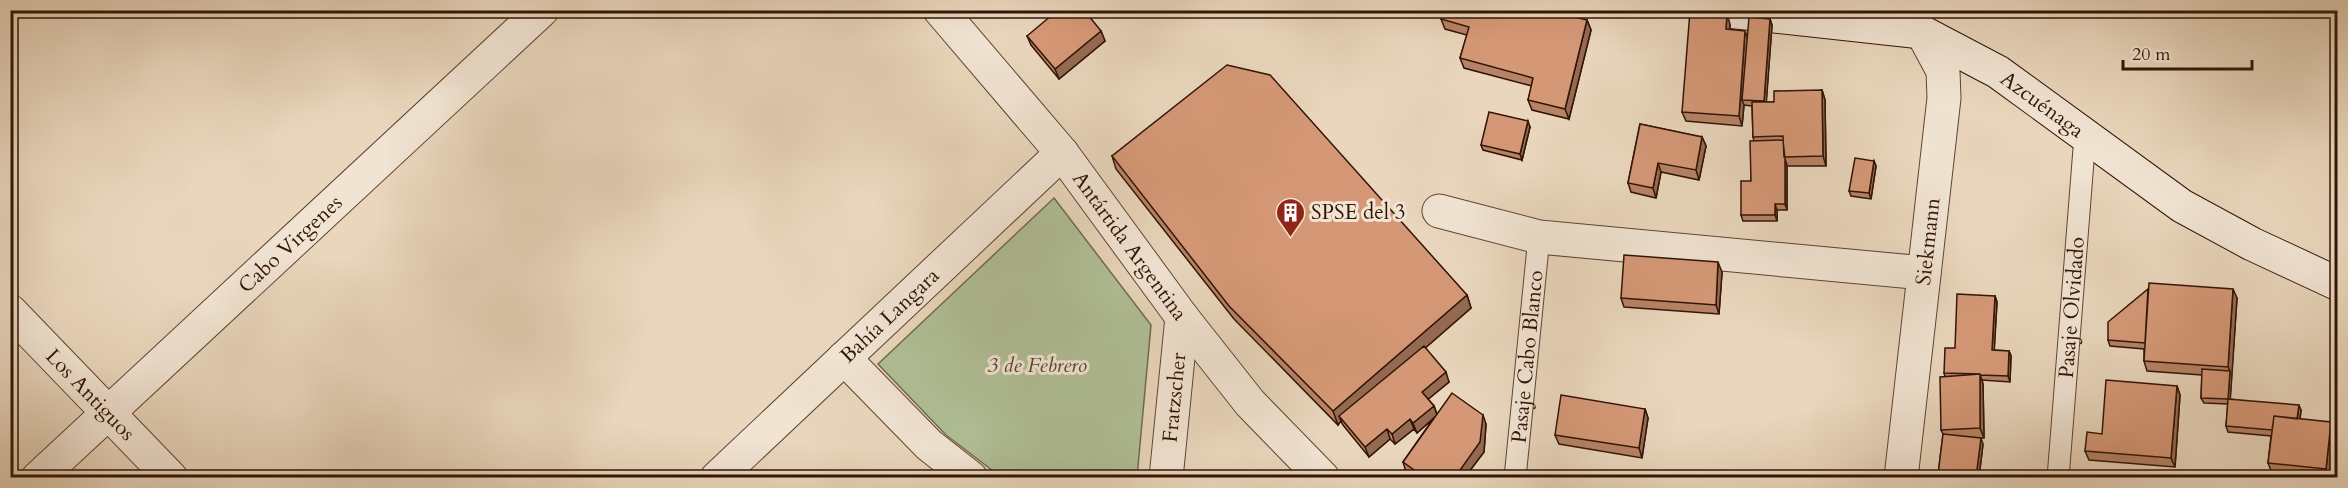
<svg xmlns="http://www.w3.org/2000/svg" width="2348" height="488" font-family="Cardo,serif">
<style>
.green{fill:#b0bf96;stroke:#716a4e;stroke-width:1.5}
.lines{fill:none;stroke-linecap:round;stroke-linejoin:round}
.lane-casing{stroke:#604434;stroke-width:23}
.street-casing{stroke:#604434;stroke-width:35}
.secondary-casing{stroke:#321406;stroke-width:35}
.lane{stroke:#f1e4d3;stroke-width:21}
.street{stroke:#f1e4d3;stroke-width:33}
.secondary{stroke:#f1e4d3;stroke-width:33}
.wall{fill:#b78366;stroke:#321406;stroke-width:1.5}
.shaded-wall{fill:#956a53;stroke:#321406;stroke-width:1.5}
.building{fill:#d59877;stroke:#321406;stroke-width:1.5}
.labels{text-anchor:middle;dominant-baseline:central;stroke-width:6;stroke-linejoin:round;paint-order:stroke}
.street-label{font-size:21px;fill:#321406;stroke:#f1e4d3}
.poi-label{font-size:21px;fill:#321406;stroke:#f1e4d3;text-anchor:start}
.park-label{font-size:21px;font-style:italic;fill:#584731;stroke:#f1e4d3}
</style>
<rect width="100%" height="100%" fill="#e9d6bc"/>
<filter id="stains"><feTurbulence type="fractalNoise" baseFrequency=".00333" numOctaves="4"/><feColorMatrix values="0 0 0 0 .2 0 0 0 0 .09 0 0 0 0 .02 0 0 0 .5 -.17"/></filter>
<radialGradient id="worn" r=".72"><stop offset=".6" stop-color="#630" stop-opacity="0"/><stop offset="1" stop-color="#630" stop-opacity=".3"/></radialGradient>
<path class="green" d="M1054,198l97,127 -14,152h-136l-55,-42 -68,-71z"/>
<g class="lines">
<defs>
<g id="lane">
<path id="s1" d="M1515,478l24,-241"/>
<path id="s2" d="M2058,478l27,-342"/>
</g>
<g id="street">
<path id="s3" d="M940,10l122,143 120,164 68,86 73,75"/>
<path d="M1439,211l100,26 385,36"/>
<path id="s4" d="M10,311l161,167"/>
<path d="M844,358l85,87 42,33"/>
<path id="s5" d="M38,478l504,-468"/>
<path id="s6" d="M717,478l345,-325"/>
<path id="s7" d="M1166,478l16,-161"/>
<path id="s8" d="M1901,478l43,-380 -1,-27 -21,-39"/>
</g>
<g id="secondary">
<path id="s9" d="M1718,10l204,22 76,40 184,134 70,38 86,40"/>
</g>
</defs>
<use href="#lane" class="lane-casing"/>
<use href="#street" class="street-casing"/>
<use href="#secondary" class="secondary-casing"/>
<use href="#lane" class="lane"/>
<use href="#street" class="street"/>
<use href="#secondary" class="secondary"/>
</g>
<path class="wall" d="M1550,17l37,3 4,10 -22,89 -37,-9 -4,-10 4,-14 -68,-18 -4,-10 7,-23 -22,-6 -4,-10z
M1770,19l2,6 -6,77h8l48,-12 3,10 1,66h-39v-1v45h-10v11h-34l-2,-6 10,-34 3,-40 -1,-4 -1,-31 -8,-1 -2,21 -56,-5 -4,-9 48,-88v6l17,6z
M1101,31l4,10 -46,38 -28,-34 -4,-9z
M1640,124l62,13 4,9 -7,34 -38,-8 -5,26 -25,-6 -3,-9z
M1530,127l-8,33 -39,-10 -2,-5z
M1112,156l355,139 4,13 -46,40 24,34 -21,17 6,7 3,8 49,10 -2,28 -19,25h-51l-8,-5 -3,-10 30,-43 -16,14 -3,-4 -19,15 -5,-5 -21,18 -26,-32 -2,-4 -3,4 -104,-106 -118,-150z
M1874,161l2,5 -5,33 -20,-3 -2,-5z
M1722,272l-3,42 -95,-7 -3,-9z
M1995,296l2,6 -3,48 15,1 2,5 -1,26 -28,-2 1,4 1,54h-8l7,6 -4,33h-43l2,-2 5,-41 -2,-4 4,-54 -1,-3 11,-25z
M2237,298l-7,101 71,11 -1,9 34,13 -5,45h-12l-45,-4 -4,-10 3,-27 -43,-4 -2,-6 2,-22 -24,-1 -3,-5 1,-23 -55,-4 -3,-10v-12l-34,-3 -2,-6z
M2177,386l3,9 -5,72 -86,-7 -4,-9 17,-17z
M1645,409l3,9 -6,40 -83,-14 -4,-9z"/>
<path class="shaded-wall" d="M1727,14l3,10 -1,15 -3,-10z
M1770,19l2,6 -6,82 -2,-6z
M1587,20l4,10 -22,89 -4,-10z
M1101,31l4,10 -46,38 -4,-10z
M1745,31l4,10 -7,59 2,5 -2,21 -3,-10z
M1822,90l3,10 1,66 -3,-10z
M1528,121l2,6 -8,33 -2,-6z
M1702,137l4,9 -7,34 -3,-10z
M1785,159l2,6v45l-2,-6z
M1874,161l2,5 -5,33 -2,-6z
M1658,163l3,9 -5,26 -3,-10z
M1775,204l2,6v11l-2,-6z
M1718,262l4,10 -3,42 -3,-9z
M2233,289l4,9 -7,106 -2,-5 2,-28 -2,-4z
M1467,295l4,13 -128,112 -4,-4 2,5 -3,4 -5,-14z
M1995,296l2,6 -3,54 -2,-6z
M2009,351l2,5 -1,26 -2,-6z
M1446,372l3,10 -23,19 -4,-9z
M1980,374l3,10 1,54 -4,-10z
M2177,386l3,9 -5,72 -4,-9z
M2299,405l2,5 -2,17 -2,-5z
M1434,406l3,9 -20,18 -4,-10z
M1645,409l3,9 -6,40 -3,-10z
M1483,415l3,9 -2,28 -19,25 -7,-4z
M1410,419l4,10 -19,15 -3,-10z
M2331,422l3,10 -5,45 -3,-8z
M1387,429l3,10 -21,18 -4,-10z
M1981,438l2,6 -4,33h-3z"/>
<path class="building" d="M1058,10h26l17,21 -46,38 -28,-33z
M1443,10h84l23,7 1,-6 36,9 -22,89 -37,-9 5,-22 -73,-20 9,-31 -28,-8z
M1690,11l37,3 -1,15 19,2 -6,85 -57,-4z
M1749,17l21,2 -6,82 -22,-1z
M1227,65l43,10 197,220 -134,116 -104,-105 -117,-150z
M1822,90l1,66 -39,1 -1,-21 -30,1 -1,-35h22v-11z
M1489,112l39,9 -8,33 -39,-9z
M1640,124l62,13 -6,33 -38,-7 -5,25 -25,-5z
M1783,140l2,19v45h-10v11h-34v-34h10l-1,-40z
M1855,158l19,3 -5,32 -20,-2z
M1624,255l94,7 -2,43 -95,-7z
M2149,283l84,6 -5,78 -84,-6z
M2148,289l-3,54 -37,-3v-18z
M1957,294l38,2 -3,54 17,1 -1,25 -28,-1v-1l-36,-1 1,-25h10z
M1424,346l22,26 -24,20 12,14 -21,17 -3,-4 -18,15 -5,-5 -22,18 -26,-31z
M2202,369l28,2 -2,28 71,6 -2,14 -23,-3 -2,14 -46,-4 2,-27 -27,-1z
M1980,374v54l-39,2 -1,-53z
M2106,380l71,6 -6,72 -86,-7 2,-19 15,2z
M1452,393l31,22 -3,27 -22,31 7,4h-41l-21,-15z
M1561,395l84,14 -6,39 -84,-13z
M2274,416l57,6 -5,47 -58,-6z
M1943,434l38,4 -5,39h-18l-20,-2z
M1936,475l22,2h-22z
M2108,475l73,2h-73z"/>
<defs>
<symbol id="building-pin" viewBox="-11 -11 22 30"><path d="M0 17L-7.5 6A9.5 9.5 0 1 1 7.5 6Z" fill="#8f2418" stroke="#f1e4d3"/><path d="M-4-6H4V6H1V3H-1V6H-4ZM-2.5-4.3h1.7v1.8h-1.7ZM.8-4.3h1.7v1.8H.8ZM-2.5-1h1.7V.8h-1.7ZM.8-1h1.7V.8H.8Z" fill="#fff"/></symbol>
</defs>
<g fill-rule="evenodd">
<use href="#building-pin" x="1274" y="196" width="33" height="45"/>
</g>
<g class="labels">
<g class="street-label">
<text stroke="none"><textPath href="#s9" startOffset="346">Azcuénaga</textPath></text>
<text stroke="none"><textPath href="#s8" startOffset="238">Siekmann</textPath></text>
<text stroke="none"><textPath href="#s5" startOffset="344">Cabo Virgenes</textPath></text>
<text stroke="none"><textPath href="#s3" startOffset="303">Antártida Argentina</textPath></text>
<text stroke="none"><textPath href="#s2" startOffset="171">Pasaje Olvidado</textPath></text>
<text stroke="none"><textPath href="#s6" startOffset="237">Bahía Langara</textPath></text>
<text stroke="none"><textPath href="#s1" startOffset="122">Pasaje Cabo Blanco</textPath></text>
<text stroke="none"><textPath href="#s4" startOffset="116">Los Antiguos</textPath></text>
<text stroke="none"><textPath href="#s7" startOffset="81">Fratzscher</textPath></text>
</g>
<g class="poi-label">
<text x="1311" y="212">SPSE del 3</text>
</g>
<g class="park-label">
<text x="1037" y="365">3 de Febrero</text>
</g>
</g>
<rect width="2348" height="488" fill="none" stroke="#e9d6bc" stroke-width="36"/>
<rect x="12" y="12" width="2324" height="464" fill="none" stroke="#321406" stroke-width="3"/>
<rect x="18" y="18" width="2312" height="452" fill="none" stroke="#321406" stroke-width="1.5"/>
<path d="M2123 60v9h129v-9" fill="none" stroke="#321406" stroke-width="3"/>
<text x="2132" y="60" font-size="18" fill="#321406" stroke="#f1e4d3" stroke-width="4.5" paint-order="stroke">20 m</text>
<rect width="100%" height="100%" filter="url(#stains)"/>
<rect width="100%" height="100%" fill="url(#worn)"/>
</svg>
